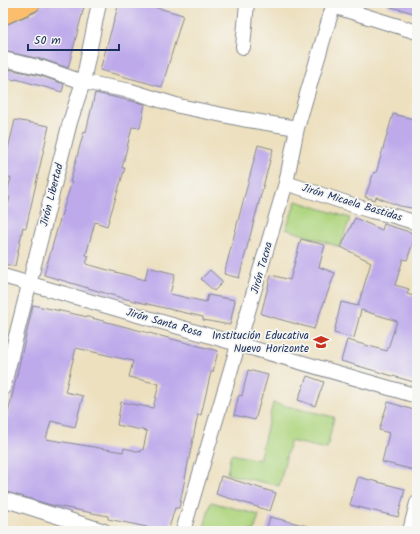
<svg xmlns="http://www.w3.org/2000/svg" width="420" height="534" font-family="Kalam,sans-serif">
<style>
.green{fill:#afd57f;stroke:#65826e}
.building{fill:#beaaeb;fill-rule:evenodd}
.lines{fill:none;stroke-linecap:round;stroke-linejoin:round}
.minor-casing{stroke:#84888e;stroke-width:16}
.major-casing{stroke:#84888e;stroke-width:19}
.minor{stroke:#fff;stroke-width:14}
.major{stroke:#fabe6d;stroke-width:17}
.labels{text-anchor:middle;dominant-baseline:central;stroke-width:3.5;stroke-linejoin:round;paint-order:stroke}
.street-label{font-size:11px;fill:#1b2f5e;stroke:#f6f6f2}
.poi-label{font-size:11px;fill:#1b2f5e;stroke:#f6f6f2;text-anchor:end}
</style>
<rect width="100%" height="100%" fill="#f6f6f2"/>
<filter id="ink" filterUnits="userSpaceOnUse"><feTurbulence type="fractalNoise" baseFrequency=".025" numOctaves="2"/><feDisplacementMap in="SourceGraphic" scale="8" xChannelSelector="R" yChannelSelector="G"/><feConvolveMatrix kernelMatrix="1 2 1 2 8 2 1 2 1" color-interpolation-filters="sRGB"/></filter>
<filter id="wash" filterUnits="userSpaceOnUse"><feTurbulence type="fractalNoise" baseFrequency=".012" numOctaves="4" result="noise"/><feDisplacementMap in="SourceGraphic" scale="16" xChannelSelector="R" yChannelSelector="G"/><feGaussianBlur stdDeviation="0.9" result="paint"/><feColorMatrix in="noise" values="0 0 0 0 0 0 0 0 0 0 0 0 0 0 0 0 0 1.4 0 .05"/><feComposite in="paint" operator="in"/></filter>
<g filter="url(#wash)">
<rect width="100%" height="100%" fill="#ede0bf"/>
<path class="green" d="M296,201l54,17 -10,29 -54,-18z
M273,403l61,14 -7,32 -37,-8 -11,45 -52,-12 4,-20 28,6z
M211,502l48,13 -5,16h-51z"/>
<g id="blocks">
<path class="building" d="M47,3h38l-17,65 -23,-8 -42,-9v-25l33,-14 5,-7z
M119,3h21l43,12 -21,72 -62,-17z
M389,3h28v11l-29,-8z
M3,68l38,8 23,8 -2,8 -46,-13 -1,1 -12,-3z
M95,93l50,11 -5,24 -8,-1 -10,41h3l-18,58 -12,-4 -9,33 3,1 -3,8 59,16 3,-13 27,7 -5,20 36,8 2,-7 27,5 -5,25 -27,-5v-3l-81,-19 -78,-23 17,-59 11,-34h-2l14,-51 2,1z
M393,114l24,6v89l-17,-3 -24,-9 -1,3 -10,-3 9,-25 2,1z
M15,120l34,6 -23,102 -3,-1 -8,39 -12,-2v-39l7,-28 -4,-1 5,-18 -8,-2v-6z
M258,145l15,4 -34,129 -15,-4z
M355,218l27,12 2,-6 32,10 -9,26 -4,-1 -8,26 14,4 -2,5 10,3v86l-76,-22 6,-21 40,11 10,-30 -36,-11 -7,28 -20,-5 7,-31 17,4 13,-44 -30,-15z
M301,239l24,6 -6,22 16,6 -21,56 -53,-15 10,-39 19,5z
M210,270l13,12 -9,9 -13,-12z
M33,305l55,12 130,34 -5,21h-2l-10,43 -3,-1 -19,94h-4l-7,23h-16l-6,-2 1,-2 -39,-8v-3l-57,-11 -48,-14v-56zM76,348l57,13 -4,16 30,7 -6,24 -32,-6 -4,23 30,6 -4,19h-2v2l-17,-4 -1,4 -77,-13 5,-18 24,6 8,-31 -18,-4z
M248,370l20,5 -13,45 -21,-5 5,-20 3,1z
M307,376l17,6 -9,24 -17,-6z
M388,402l29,9v47l-3,12 -32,-8 7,-29 -10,-3z
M221,476l55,17 -6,18 -54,-17z
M358,477l47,12 -7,28 -48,-12z
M270,517l42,10 -1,4h-45z"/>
</g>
</g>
<g filter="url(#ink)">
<use href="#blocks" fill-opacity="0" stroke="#84888e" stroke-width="1"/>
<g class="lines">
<defs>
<path id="minor" d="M333,6l84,26
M243,47l4,-44
M3,59l40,9 40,14 48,9 48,15 63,13 55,9
M286,183l85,28 23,5 23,7
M3,276l414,120
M3,388l67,-266 13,-40 16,-79
M3,499l101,32
M183,531l103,-348 11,-55 37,-125
M410,531l7,-28"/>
<path id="major" d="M3,16l29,-13"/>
</defs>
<use href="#minor" class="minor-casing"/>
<use href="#major" class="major-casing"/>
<use href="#minor" class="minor"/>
<use href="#major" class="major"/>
</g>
</g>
<defs>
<symbol id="school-bare" viewBox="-9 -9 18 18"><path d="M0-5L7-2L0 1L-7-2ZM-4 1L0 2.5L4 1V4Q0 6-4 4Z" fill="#c8321e" stroke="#f6f6f2" stroke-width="2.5" paint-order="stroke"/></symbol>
</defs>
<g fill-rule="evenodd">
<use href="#school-bare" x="310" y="331" width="22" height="22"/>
</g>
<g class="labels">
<g class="street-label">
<text transform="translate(52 195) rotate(-76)">Jirón Libertad</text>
<text transform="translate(352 203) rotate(17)">Jirón Micaela Bastidas</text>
<text transform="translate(262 268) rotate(-74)">Jirón Tacna</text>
<text transform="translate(164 323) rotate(16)">Jirón Santa Rosa</text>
</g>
<g class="poi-label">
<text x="309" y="336">Institución Educativa<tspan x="309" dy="13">Nuevo Horizonte</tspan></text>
</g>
</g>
<rect width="420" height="534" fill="none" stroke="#f6f6f2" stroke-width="16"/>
<path d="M28 44v6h91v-6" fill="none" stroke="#1b2f5e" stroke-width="2"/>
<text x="34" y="44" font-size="12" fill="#1b2f5e" stroke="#f6f6f2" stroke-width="3" paint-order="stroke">50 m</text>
</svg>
